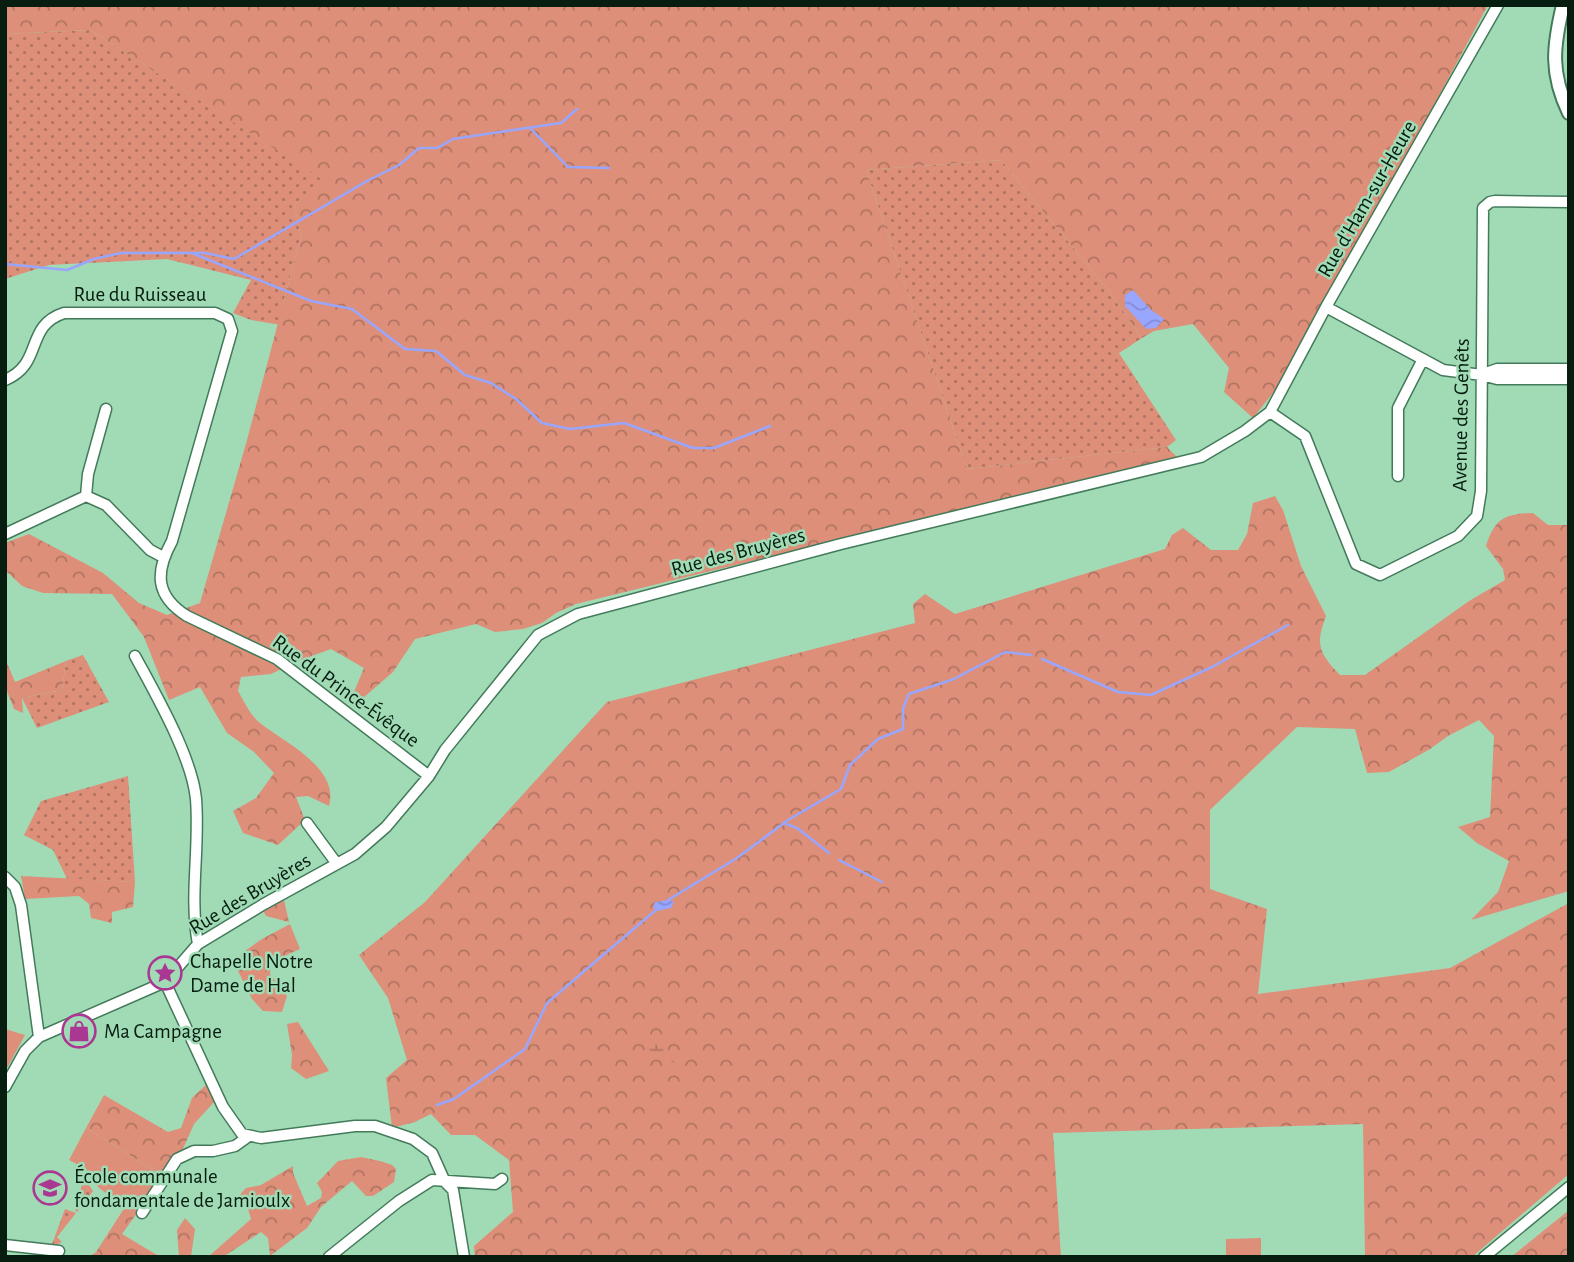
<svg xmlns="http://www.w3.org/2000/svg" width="1574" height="1262" font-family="'Alegreya Sans',sans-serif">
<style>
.grass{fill:url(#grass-dots)}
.forest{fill:url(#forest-crowns)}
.wetland{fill:url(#wetland-marsh)}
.pitch{fill:#dd8f79}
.water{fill:url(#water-waves)}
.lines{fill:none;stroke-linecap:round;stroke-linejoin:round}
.stream{stroke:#99a6fe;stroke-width:2.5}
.minor-casing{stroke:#437b5a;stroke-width:13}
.tertiary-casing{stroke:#437b5a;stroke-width:16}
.minor{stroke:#fff;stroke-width:10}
.tertiary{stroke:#fff;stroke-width:12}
.labels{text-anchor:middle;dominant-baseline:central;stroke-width:5;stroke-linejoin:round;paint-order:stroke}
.street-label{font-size:21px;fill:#061d10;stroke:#a1dbb6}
.poi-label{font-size:21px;fill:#061d10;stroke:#a1dbb6;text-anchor:start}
</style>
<defs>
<pattern id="grass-dots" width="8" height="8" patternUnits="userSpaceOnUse" patternTransform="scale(1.75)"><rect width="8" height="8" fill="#dd8f79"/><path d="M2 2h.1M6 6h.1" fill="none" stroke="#b17462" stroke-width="1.8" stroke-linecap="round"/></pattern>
<pattern id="forest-crowns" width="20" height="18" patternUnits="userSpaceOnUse" patternTransform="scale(1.75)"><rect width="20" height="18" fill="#dd8f79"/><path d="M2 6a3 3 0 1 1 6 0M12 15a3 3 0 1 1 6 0" fill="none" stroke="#b17462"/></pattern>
<pattern id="wetland-marsh" width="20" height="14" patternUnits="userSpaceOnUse" patternTransform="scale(1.75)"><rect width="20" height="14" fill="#dd8f79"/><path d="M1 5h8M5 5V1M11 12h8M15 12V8" fill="none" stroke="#b17462"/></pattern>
<pattern id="water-waves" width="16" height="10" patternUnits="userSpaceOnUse" patternTransform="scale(1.75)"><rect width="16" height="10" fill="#99a6fe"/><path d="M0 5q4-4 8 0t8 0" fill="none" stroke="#828ed9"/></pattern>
</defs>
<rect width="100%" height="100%" fill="#a1dbb6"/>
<path class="grass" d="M90,30l231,148 1,11 -28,15 7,32 -17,64 -3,25 -30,-5 -18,-7 18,-33 -84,-21 -118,6 -44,14v-245z
M1001,160l108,131 33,47 -23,15 57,87 -9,7 -200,22 -101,-299z
M83,655l26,47 -72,26 -15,-30 40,-8 4,-29z
M128,776l7,106 -68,-3 -14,-29 -29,-15 17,-34z
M84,1178l9,13 -16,21 -2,-2z
M65,1209l11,4 -19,24 5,5 -11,5z"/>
<path class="forest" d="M5,5h1483l-199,368 -36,45 -29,-26 5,-24 -36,-44 -39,7 -12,7 -33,-47 -108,-131 -135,10 101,299 200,-22 10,10 -601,147 -20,9 -14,10 -19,6 -28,3 -19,-8 -61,15 -22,33 -30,26 -12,1 13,-31 -33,-19 -30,11 -30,14 -30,3 -3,14c6,10 12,24 22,32 24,19 80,45 69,83l-21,-10 -12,1 9,23 -27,25 -35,-12 -10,-22 23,-13 18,-25 -20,-21 -27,-19 -27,-46 -31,13 -25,-63 -32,-43 -69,-1 -21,-7 -17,-16v-27l24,-9 74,39 36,30 28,12 33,-12 47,-163 54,-204 -7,-32 28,-16 -2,-10 -230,-148 -85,4z
M1275,496l8,14 18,56 25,50c-11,29 -7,37 14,59h25l104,-74 36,-21 -2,-11 -17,-23c9,-28 19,-32 47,-33l15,12h21v366l-98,29 27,-28 11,-31 -32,-18 -19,-16 32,-10 4,-81 -15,-16 -31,16 -18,13 -41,23 -22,1 -12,-44 -58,-2 -87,83v79l57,20 -9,85 192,-26 119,-65v271l-97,83h-107l-2,-133 -310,9 8,124h-586l-1,-11 39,-34 -4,-52 -34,-25h-24l-20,-21 -16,8 -23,6 -6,-50 21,-18 -19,-62 -29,-43 66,-53 182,-200 308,-79 -2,-19 12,-10 30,20 210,-65 7,-14 11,-7 28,22h27l9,-16 6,-31z
M5,658l10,24 51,-21 -4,29 -40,8 1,15 -9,-4 -9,-23z
M21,876l114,6 -2,25 -21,5v11l-21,-5 -2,-14 -10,-8 -54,3z
M284,900l5,22 -23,-6 -3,-5z
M290,924l10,25 -29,13 -1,12 17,22 -5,16 -19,-1 -11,-12 -15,-30 5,-16 20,-14z
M298,1022l31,49 -23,8 -15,-11 1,-13 -5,-31z
M208,1083l7,18 -21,23 -12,27 -60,83 35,21 -68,2 7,-5 29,-45 4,2 29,-36 -72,-45 18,-33 64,37 13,-4 11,-30z
M361,1157l19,4 12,4 4,4 -2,13 -21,14h-7l-14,-15 -31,26 -14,21 -37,28 -2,-18 -7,-6 -38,25h-15l43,-38 -3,-10 -10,-12 8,-9 15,-3 32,-19v7l14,33 14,-8 1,-6 -5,-9 21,-22z
M1569,1210v47h-58z
M185,1218l10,11 -4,28h-12l-2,-27z"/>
<path class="wetland" d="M655,1044l8,4 12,15 -18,-7 -12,-9z"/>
<path class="pitch" d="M5,1029l20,6 -19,35h-1z
M86,1128l72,45 -29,37 -30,-22 -7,-8 -6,-11 -17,-9z
M1261,1238v19h-35v-18z"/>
<path class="water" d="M1133,290l18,20 13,9 -8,9 -10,1 -21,-23v-11z
M670,900l4,2 -3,6 -14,3 -4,-4 2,-5z"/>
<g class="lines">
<path class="stream" d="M531,129l37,38 41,1
M192,253l119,48 41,8 53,40 31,2 29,24 26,8 25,16 26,24 28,6 54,-6 69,25h21l56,-22
M5,264l62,6 27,-11 27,-6h84l29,6 133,-78 32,-16 20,-17h18l16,-9 108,-16 16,-14
M1042,659l76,33 33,3 61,-28 76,-42
M786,824l11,4 32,25
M839,860l43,22
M668,900l69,-42 51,-38 53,-31 9,-24 28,-26 25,-10v-21l6,-14 45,-15 51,-27 26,3
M437,1105l17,-6 71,-50 22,-46 110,-94"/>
<defs>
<path id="minor" d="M1326,307l117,63 39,5 15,4h72
M1483,374l14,-5h72
M5,380c39,-16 19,-54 59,-67h151l13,6 4,12 -60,210c-17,31 -17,55 15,75l90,43 152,117
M1270,412l35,24 51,128 24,11 78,-39 19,-20 4,-25 2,-283 7,-6 5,-1 74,1
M1398,476v-68l25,-49
M86,496l2,-22 18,-65
M5,534l81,-38 20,9 44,45 13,7
M135,656c21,39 57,101 61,143 4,50 -7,97 2,145
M307,823l30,41
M5,877l10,10 6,18 18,132
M165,982l58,125 19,27 19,4 94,-12h20l38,13 19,14 13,29 8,8 11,67
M5,1087l20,-36 14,-14 126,-55 33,-38 66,-40 91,-50 31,-27 43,-51 16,-26 93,-115 40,-21 263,-70 360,-87 44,-26 25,-19 56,-105 172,-302
M142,1213l35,-54 17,-8h19l22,-5 14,-10
M5,1245l54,6
M329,1257l70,-56 33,-21 63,4 7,-5
M1484,1257l85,-70"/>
<path id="tertiary" d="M1563,5c-10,42 -13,68 6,108"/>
</defs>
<use href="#minor" class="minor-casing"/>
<use href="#tertiary" class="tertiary-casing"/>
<use href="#minor" class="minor"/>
<use href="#tertiary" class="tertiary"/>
</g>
<defs>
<symbol id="sight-ring" viewBox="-11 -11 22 22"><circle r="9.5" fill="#a1dbb6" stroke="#aa3893" stroke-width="1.5"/><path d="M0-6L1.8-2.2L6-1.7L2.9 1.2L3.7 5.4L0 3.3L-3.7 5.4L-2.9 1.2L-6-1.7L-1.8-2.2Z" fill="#aa3893"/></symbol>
<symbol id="shop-ring" viewBox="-11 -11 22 22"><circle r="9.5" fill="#a1dbb6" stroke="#aa3893" stroke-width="1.5"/><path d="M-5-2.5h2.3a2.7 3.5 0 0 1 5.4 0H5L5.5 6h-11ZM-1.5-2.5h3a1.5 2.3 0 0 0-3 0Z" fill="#aa3893"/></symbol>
<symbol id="school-ring" viewBox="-11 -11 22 22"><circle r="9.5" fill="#a1dbb6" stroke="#aa3893" stroke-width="1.5"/><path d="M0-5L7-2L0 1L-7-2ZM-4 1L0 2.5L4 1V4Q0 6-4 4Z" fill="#aa3893"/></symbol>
</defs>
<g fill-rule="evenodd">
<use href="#sight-ring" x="146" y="954" width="38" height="38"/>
<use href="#shop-ring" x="60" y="1012" width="38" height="38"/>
<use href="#school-ring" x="31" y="1169" width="38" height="38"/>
</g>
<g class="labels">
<g class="street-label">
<text transform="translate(1367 199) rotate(-60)">Rue d'Ham-sur-Heure</text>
<text x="140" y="294">Rue du Ruisseau</text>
<text transform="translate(1461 415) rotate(-89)">Avenue des Genêts</text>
<text transform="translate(738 552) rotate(-15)">Rue des Bruyères</text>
<text transform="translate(346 691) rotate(36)">Rue du Prince-Évêque</text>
<text transform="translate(250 894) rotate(-31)">Rue des Bruyères</text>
</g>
<g class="poi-label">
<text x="190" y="961">Chapelle Notre<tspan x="190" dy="24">Dame de Hal</tspan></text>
<text x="104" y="1031">Ma Campagne</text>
<text x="74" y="1176">École communale<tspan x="74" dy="24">fondamentale de Jamioulx</tspan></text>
</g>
</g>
<rect width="1574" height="1262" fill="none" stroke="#061d10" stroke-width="14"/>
</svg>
